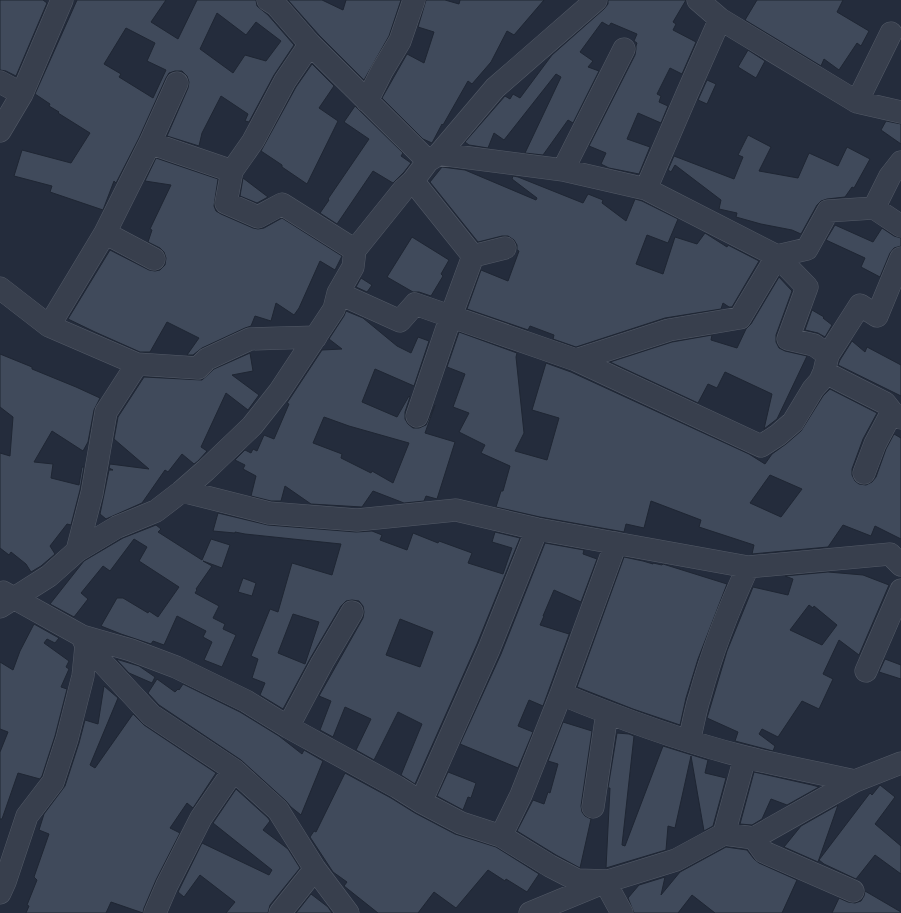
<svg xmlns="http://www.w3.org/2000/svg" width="901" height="913" font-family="'Exo 2',sans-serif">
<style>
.building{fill:#404a5b;stroke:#1f2633;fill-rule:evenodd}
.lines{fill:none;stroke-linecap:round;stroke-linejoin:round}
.minor-casing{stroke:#535a67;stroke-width:23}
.minor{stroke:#383f4d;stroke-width:22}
</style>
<rect width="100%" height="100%" fill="#242c3c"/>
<path class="building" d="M0,0h43l4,3 -31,73 -10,-5 -6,-1z
M77,0h89l-15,22 27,17 19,-39h59l1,6 11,9 26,30 -20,30 -25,47 -4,-1 3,-7 -27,-18 -19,37 -3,13 -32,-10 21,-48 1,-6 -2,-6 -5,-5h-7l-6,2 -3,5 -27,60 -23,45 -2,-2 -11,29 -53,-18 2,-6 -38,-10 8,-26 49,13 19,-30 -32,-20 1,-1 -10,-6 1,-2 -15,-10zM217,13l29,22 10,-13 25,19 -15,20 -21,-6 -12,18 -33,-24zM126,28l29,15 -8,18 19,9 -13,28 -34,-21 2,-3 -17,-10z
M288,0h34l21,10 3,-10h55l-12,36 -25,44 -45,-45z
M426,0h19l14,4 1,-4h84l-30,35 -7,-4 -16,31 -19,22 -4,-3 -25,44 -1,-1 -10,19 -9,-4 -41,-41 25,-44 17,9 10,-31 -16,-5z
M608,0h78l-13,22 3,2 -3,6 23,12 -14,32 -12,-6 -13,26 4,2 -2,6 9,4 -7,17 -23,-10 -11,26 23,8 -11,27 -30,-6 -8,-4 5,-11 -17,-7 46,-91 1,-6v-3l1,-3 -3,-2 3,-7 -26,-11 -2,3 -7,-4 -22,30 13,9 -5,6 11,4 -26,52 -5,-3 -25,35 -18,-2 36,-76 -5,-3 -52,66 -10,-7 -6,15 -19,-3 -4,-3 40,-46 5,3 3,-5 7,4 32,-43 52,-46 4,-5z
M757,0h86l-6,12 32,19 -8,15 -4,-3 -18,27 -15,-11 -3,7 -76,-46z
M748,50l17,11 -9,17 -18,-11z
M312,64l22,22 -15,22 19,13 -31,63 -25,-17v-2l-21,-14 35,-64z
M707,80l9,4 -9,20 -9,-4z
M355,106l48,47 -2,3 10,7 -7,9 -11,11 -20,-12 -36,53 -17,-11 9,-13 -1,-1 41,-60 -25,-17z
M886,121l15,3v20l-20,-14z
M748,135l23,12 -12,24 39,7 11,-25 29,13 9,-19 23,12 -16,29 -2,-1 -7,10 -18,2 -6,2 -4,4 -16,29 -9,-4 -31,-6 -25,-7 1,-4 -18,-4 2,-9 -46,-35 -4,7 -3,-2 6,-14 60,23 9,-22 -5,-2z
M156,158l62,21 -4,27 2,5 5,3 32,14 5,1 6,-1 18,-10 60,38 -7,14 -15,-9 -21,47 -5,7 -18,-12 -5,18 -16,-5 -4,10 -6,2 -43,20 -9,7h-6l12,-17 -32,-16 -17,30h-10l-45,-20 -27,-13 42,-69 39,20 6,1 5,-1 5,-5 1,-7 -2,-6 -4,-4 -12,-6 4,-12 -2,-1 21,-44 -26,-4z
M442,167l23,3 71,30 1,-2 -25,-19 1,-3 5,1 65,26 5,-9 15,6 -1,3 24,18 9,-22 7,2 36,18 -10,24 -21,-8 -11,29 27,10 12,-37 22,7 8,-11 22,14 1,-2 31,16 -27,46h-3l-6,-4 -2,6 -56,9 -89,29 -23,-8 1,-4 -24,-9 -2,4 -61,-21 14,-39 27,11 11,-30 -2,-1v-5l-3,-5 -6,-4h-6l-24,6 -48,-60z
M243,178l25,19 -11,6 -17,-7z
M835,225l38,17 9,-14 12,8 7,2v8l-7,2 -4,5 -10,24 -19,-10 4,-9 -39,-18z
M412,237l37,23 -8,14 2,2 -12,20 -12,-4h-6l-26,-15z
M779,277l13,14 -16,44v7l3,6 6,3 22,5 -30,63 -13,10 8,-35 -47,-22 -8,16 -9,-4 -10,19 -88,-41 62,-20 40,-7 -1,5 26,8 9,-19 5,-5z
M361,278l11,7 -5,7 -11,-5z
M812,310l12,7 -1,1 9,7 -7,12 -7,-4 -13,-3z
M346,311l17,7 34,28 14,7 7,-16 11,4 -15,45 -39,-17 -13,33 35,15 12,-21 1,1 -5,15v7l3,5 5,4h6l7,-3 9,-20 -10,28 30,9 -18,57 -11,-3 -2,5 -20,2 -31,-12 -11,16 -51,-3 -26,-18 -4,15h-10l-20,-5 5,-20 -13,-7 2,-4 -10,-5 10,-10 6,3 2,-4 4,2 7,-16 10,4 15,-35 -2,-1 35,-53 20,-1 -13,-10 15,-23zM324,417l25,9 60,17 -16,40 -21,-12 -1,2 -30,-15 1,-4 -29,-11z
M459,332l58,21 -1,4 8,76 -9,18 32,9 12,-42 -27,-8 14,-47 25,9 178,82 16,10 7,-10 14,-10 15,-13 22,-35 7,-7 47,24 -14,26 -11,30v6l3,6 4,3 7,1 6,-3 4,-5 10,-28 8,-15 7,4v101l-26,-13 -4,10 -28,-11 -15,22 -76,7 2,-9 -55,-18 2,-7 -50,-19 -7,27 -18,-4 -2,8 -84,-15 -44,-10 5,-16h2l7,-25 -29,-13 4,-8 -26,-13 10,-19 -16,-6 12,-33 -18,-7zM770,475l32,14 -21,28 -31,-14z
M852,341l13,11 2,-5 34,18v31l-63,-31 2,-5z
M250,353l3,18 -21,4 27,20 -11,15 -22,-17 -25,54 6,4 -9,10 -4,3 -12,-10 -14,18 -3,-2 -23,33 -36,16 -6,-5 9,-44h4l-4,-2 1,-4 39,5 -35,-30 4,-22 26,-40 58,3 12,-11z
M0,354l32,13v2l44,18 24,11 -6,12 -6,32 -5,9 -31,-20 -18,31 19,2 -2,14 28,7 3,-18h2l-4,23 -9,35 -4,-1 -17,22 5,8 -14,12 -10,6 -5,-8 -15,-12 -2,3 -9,-7v-95l10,3 3,-39 -13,-10z
M218,513l50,12 88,7 16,-1 10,4 -2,5 27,10 6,-17 25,10 1,-2 33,12 -4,10 35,11 9,-26 -20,-6 3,-10 25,6 -43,106 -62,140 -14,-9 21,-51 -24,-12 -24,48 -18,-10 15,-31 -26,-12 -12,30 -13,-7 11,-29 -12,-5 44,-78 1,-6 -1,-6 -4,-5 -7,-1 -6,1 -5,5 -30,51 -28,52 -23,-14 5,-12 -13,-5 6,-19 -7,-3 19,-47 8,3 14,-49 40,12 9,-31 -96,-10 -10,-2v1l-22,-2zM293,614l26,8 -14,42 -27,-11zM400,619l33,13 -13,35 -34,-12z
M156,525l5,4 -3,3 44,28 9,-21 19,6 -8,23 -19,-7 9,5 -16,23 1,1 -2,3 24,13 -6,12 12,6 -2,5 13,6 -14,32 -18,-7 8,-18 -9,-5 3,-6 -29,-15 -13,29 -11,-4 -2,3 -30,-10 -20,-8 16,-28h6l25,15 1,-2 9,6 21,-30 -40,-26 8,-14 -13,-8 -24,32 -7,-5 -22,27 7,6 -14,18 -24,-13 34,-43 39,-23z
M545,543l39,7 -1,4 14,5 -16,43 -27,-12 -11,26h1l-4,9 29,9 1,-2 -27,74 -14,-6 -11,26 15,6 -15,36 -58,-24 41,-90z
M624,557l19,4 10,3v-1l9,2 1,-1 64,20 -29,75 -12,39 -6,27 -47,-16 -56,-22z
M828,572l35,3 26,10 -30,70 -20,-15 -16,34 10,5 -14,30 -17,-8 -24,36 -16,-8 -3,5 16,12 -2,5 -38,-10 3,-9 -31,-14 20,-67 26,-64 35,8 5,-16 -8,-3zM809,605l4,3 1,-2 23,19 -15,20 -32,-15z
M243,578l13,5 -4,13 -14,-4z
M34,624l25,14 -4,5 -8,-4 -3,4 25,18 -3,6 3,2 -8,18 6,2 -12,47 -13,40 -2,3 -22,-6 -16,46h-2v-67l8,-20 -8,-3v-67l13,8 7,-19z
M116,659l23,7 16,11 -3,6 -23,-10z
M885,659l16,6v14l-22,-7z
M157,679l18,13 3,-3 1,1 4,-6 57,28 39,24 23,18 2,-4 19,11 -22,54 -10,-8 -5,-6 -45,-41 -82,-55 -11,-12z
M104,686l14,12 -28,67 5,3 38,-54 11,11 72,48 -23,35 -6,-5 -17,25 10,5 -24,47 -12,28 -1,5 -32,-11 -5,11h-80l3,-7 -2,-1 10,-25 -3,-3 15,-43 -10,-4 5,-16 21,-28 14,-43 6,-23 13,4z
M563,722l29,9 -11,75 1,6 3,4 6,3 -11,49 -24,-13 -39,-24 16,-31 11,4 4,-12 2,1 8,-29 -10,-3z
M617,733l12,1 5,2 -12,109 3,1 38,-100 45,14 -3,13 21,5 -13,48 -9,5 -13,-75 -16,72 -7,-2 -2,24 -60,18 4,-80h-2z
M448,772l28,11 -5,15 -3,-1 -5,13 -26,-14z
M754,772l58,13 7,2 -32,18 -16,-6 -9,20 -10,6 -12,-1z
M345,773l46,25 24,15 40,21 41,13 43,27 -12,18 -21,-13 -1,2 -17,-11 -32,38 -22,-16 -16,21h-40l-34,-27 3,-4 -14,-10 -23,-35 4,-6 2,1z
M880,785l15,12 -20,27 26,22v28l-26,-19 -19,24 -32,-15 -5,-4 51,-67 2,2z
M236,789l32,29 2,3 -7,9 25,19 12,19 -30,37 -2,8h-42l9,-11 -35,-27 -16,22 -6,-5 24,-49 67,32 3,-5 -59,-47z
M838,805l-20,57 -34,-15 17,-21z
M726,847l21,3 7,9 5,4 38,17 -15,33h-67l-23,-18 -14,18h-44l-6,-15 11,-13 26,-8 -4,18 19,-23z
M865,891l36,21v1h-69l7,-15 9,4 7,1 6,-2 3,-5z
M311,894l17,13 4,6h-36z"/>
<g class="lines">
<defs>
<path id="minor" d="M268,0l8,5 34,39 118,117
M698,0l22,19 137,83 44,10
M310,44l-25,37 -32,60 -21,30 -6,32 32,14 24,-13 73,46
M0,82l22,12
M367,101l15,-30 18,-30 14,-41
M857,102l34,-69
M0,131l22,-37 40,-94
M150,143l82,28
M439,154l124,16 83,19 131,67 30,31 -19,52 26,6 14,10
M563,170l61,-121
M413,181l60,75 32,-8
M646,189l40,-93 34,-77
M874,208l27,18
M105,233l49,26
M0,288l49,38 88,38 61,4 9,-9 43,-20 66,-2
M338,293l62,28 15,-17 161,56 185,86 17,-11 15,-13 20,-33 7,-8 4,-9 4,-17 32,-50 17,11 24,-58
M49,326l56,-93 45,-90 27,-60
M576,360l93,-30 71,-12 37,-62 30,-7 21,-38 46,-3 16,-32 11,-14
M824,372l61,31 7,9 9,6
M417,416l34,-100 22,-60
M864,473l11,-29 17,-32
M182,491l87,22 88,7 99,-10 81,19 211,38 142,-13 11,11
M77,551l15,-58 14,-81 31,-48
M3,592l79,44 49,14 45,17 70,34 42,26 109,60 24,15 40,21 40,13 49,30 27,14 35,1
M0,607l49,-31 28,-25 40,-24 39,-16 26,-20 24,-21 46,-44 27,-34 55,-83 4,-16 15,-26 2,-17 49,-61 9,-8 15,-20 11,-7 56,-66 101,-88
M86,645l65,70 83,55 44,40 37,59 33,44
M866,671l35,-81
M561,694c60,25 121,47 184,63 37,9 74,16 110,24
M288,727l34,-64 30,-51
M689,741c4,-15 6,-30 11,-45 12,-44 29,-88 48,-129
M421,802l68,-153 48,-120
M593,807l14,-94
M724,834l21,-77
M501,836l20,-41 40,-101 55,-151
M754,838l10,14 89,39
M605,882l17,31
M0,893l5,-11 22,-66 26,-34 14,-43 16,-63 3,-31 -4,-8
M155,913l12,-28 34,-67 33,-48
M280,913l35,-44
M530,913l75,-31 71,-22 48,-26 30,4 101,-57 46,-18"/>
</defs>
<use href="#minor" class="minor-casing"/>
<use href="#minor" class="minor"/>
</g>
</svg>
